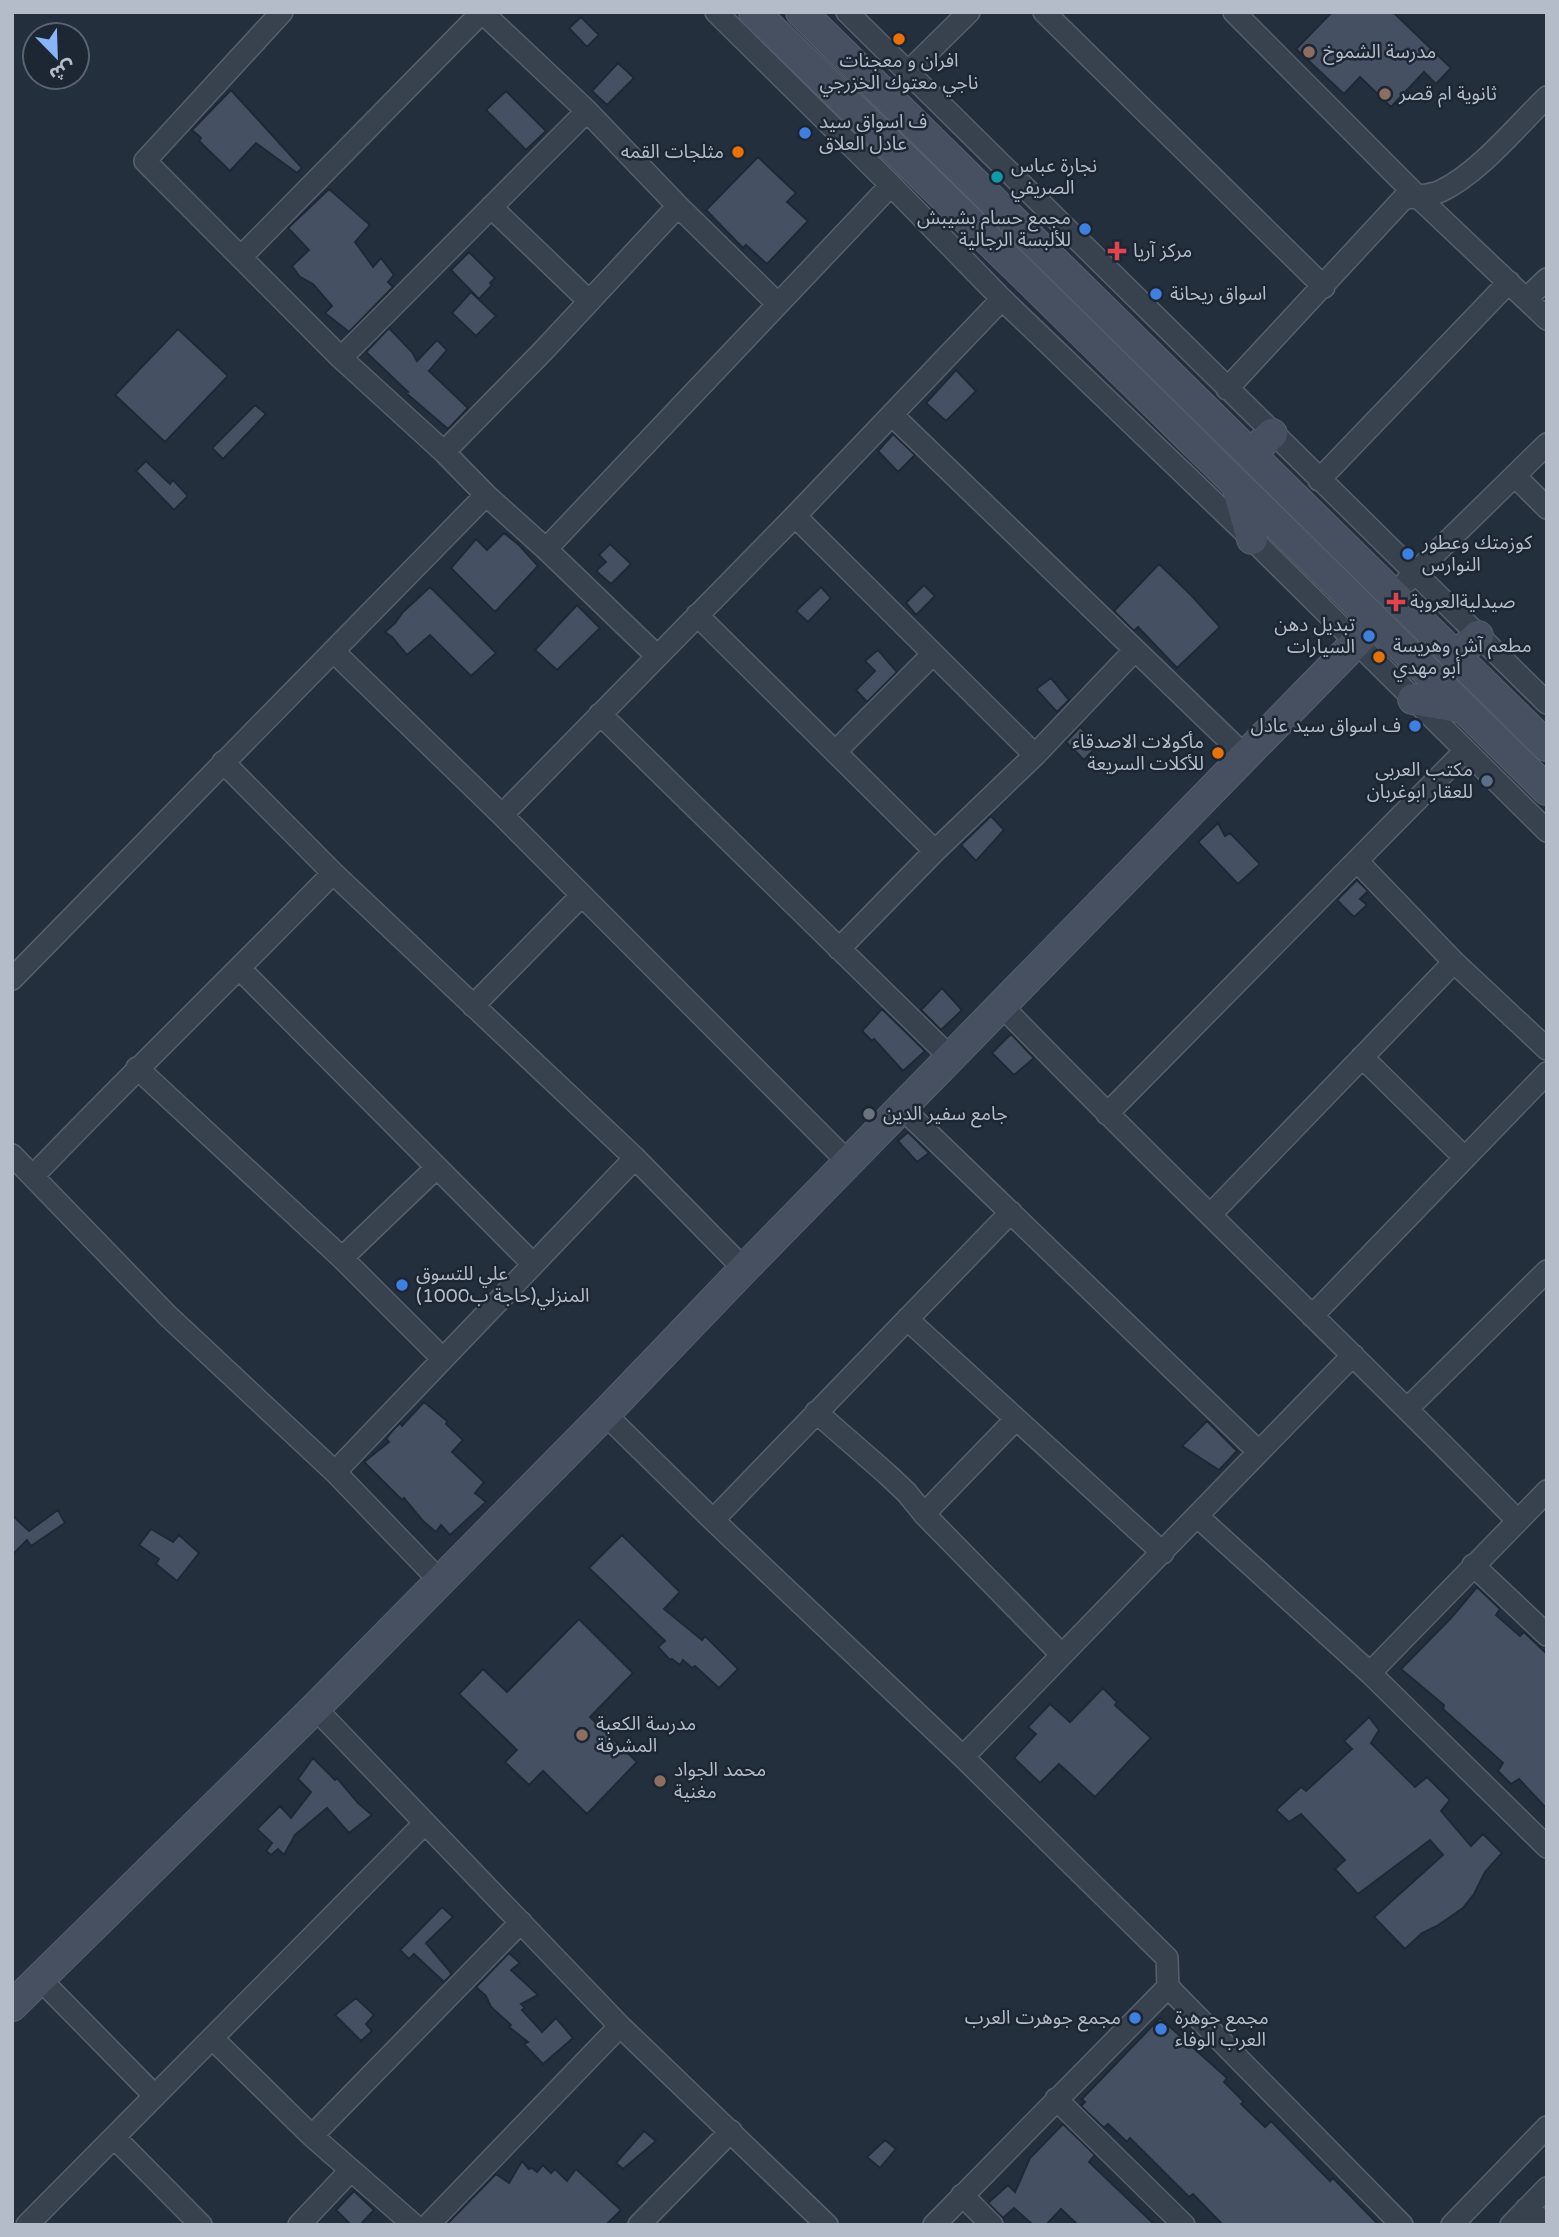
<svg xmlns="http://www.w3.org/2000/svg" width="1559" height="2237" font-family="'Varela Round','Noto Sans Arabic',sans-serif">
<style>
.building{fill:#455162;stroke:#1f2835;stroke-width:2}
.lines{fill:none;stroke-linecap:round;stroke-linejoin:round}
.street-casing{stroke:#565f6c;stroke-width:24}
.secondary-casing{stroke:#565f6c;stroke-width:32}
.street{stroke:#38414e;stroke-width:21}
.secondary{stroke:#465061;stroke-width:30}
.food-dot{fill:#e8710a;stroke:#1d2633;stroke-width:2.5}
.education-dot{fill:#8d6e63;stroke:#1d2633;stroke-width:2.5}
.shop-dot{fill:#3f7fe0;stroke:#1d2633;stroke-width:2.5}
.culture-dot{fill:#0f9aa8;stroke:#1d2633;stroke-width:2.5}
.health-dot{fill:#e0444e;stroke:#1d2633;stroke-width:2.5}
.service-dot{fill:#5c6f8a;stroke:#1d2633;stroke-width:2.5}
.worship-dot{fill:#6b7280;stroke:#1d2633;stroke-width:2.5}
.labels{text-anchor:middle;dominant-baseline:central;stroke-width:5;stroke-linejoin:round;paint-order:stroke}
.poi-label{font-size:19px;fill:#b4bcc9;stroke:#1d2633;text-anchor:start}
</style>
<rect width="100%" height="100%" fill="#242f3e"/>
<path class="building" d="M1332,12h61l58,56 -15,16 -12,-12 -33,35 -31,-30 -16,17 -48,-45z
M581,17l18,18 -12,12 -18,-19z
M618,63l16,15 -27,27 -15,-14z
M231,90l71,78 -5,5 -41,-30 -26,28 -31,-30 2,-3 -9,-8z
M506,91l40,40 -20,19 -40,-40z
M758,157l38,36 -9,9 21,19 -41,43 -21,-19 -3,3 -37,-38z
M329,189l41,36 -15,17 18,25 8,-9 13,17 -6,7 5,5 -44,45 -24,-19 7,-7 -19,-22 -13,-7 -8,-11 17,-16 -21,-22z
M469,252l26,26 -5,5 2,2 -13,14 -28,-29z
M471,292l25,24 -20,20 -24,-23z
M389,328l23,24 5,9 20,-21 10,10 -18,21 39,37 -20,21 -42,-36 2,-1 -42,-40z
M178,329l50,47 -63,66 -50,-47z
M956,370l20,21 -30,30 -20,-18z
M255,405l11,9 -43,45 -11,-11z
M893,434l22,21 -17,17 -20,-21z
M146,461l24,23 3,-4 15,16 -14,14 -38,-39z
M504,533l15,12 19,21 -43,46 -44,-44 25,-29 11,11z
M610,544l21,20 -20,20 -15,-13 10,-9 -7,-7z
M1159,564l32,31 29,32 -43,41 -39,-41 -4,4 -20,-20z
M924,585l11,11 -19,19 -10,-12z
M430,587l66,66 -25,23 -41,-41 -23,20 -15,-18 -7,-5 10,-9 8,-11z
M821,587l10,11 -23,24 -12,-11z
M577,605l23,23 -43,42 -22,-20z
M878,650l19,22 -30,30 -11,-12 19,-19 -10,-10z
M1051,678l18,22 -12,12 -21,-23z
M1080,727l19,17 -15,16 -18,-18z
M991,816l13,14 -28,31 -15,-16z
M1218,823l7,13 5,-3 30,31 -22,20 -40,-42z
M1357,880l11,11 -8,8 7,6 -13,12 -17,-17z
M942,988l20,22 -21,20 -20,-20z
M882,1009l43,42 -22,20 -29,-32 -2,2 -10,-10z
M1011,1034l23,24 -20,17 -22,-22z
M908,1132l21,21 -12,9 -19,-21z
M424,1402l23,19 -1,3 17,16 -11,12 32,30 -9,11 11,9 -36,33 -9,-10 -5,7 -13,-11 -19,-23 -2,2 -38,-38 25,-20 -3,-3 8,-10 6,-6 2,3z
M1207,1421l30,30 -18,19 -37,-24z
M58,1510l7,13 -34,23 -4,-6 -15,15v-40l17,16z
M151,1529l22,13 6,-7 20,18 -22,28 -21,-17 3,-5 -20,-14z
M622,1535l58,57 -16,17 38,31 3,-4 33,33 -19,19 -24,-22 -3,2 -9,-8 -3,5 -8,-6 -2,1 -12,-13 7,-6 -76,-73z
M1477,1587l23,22 -4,6 24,21 4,-4 23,22v155l-28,-30 -8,5 -13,-13 5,-8 -60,-54 1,-4 -43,-36 51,-52z
M579,1619l54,54 -43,44 47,45 -50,52 -44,-43 -14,14 -24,-23 12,-12 -58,-56 24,-25 24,23z
M1103,1688l14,14 -2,3 36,33 -56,59 -36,-33 -19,19 -26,-25 22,-24 -8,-7 22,-23 20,18z
M1369,1717l10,13 -8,13 44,44 12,-10 23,23 -9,11 30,35 12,-12 19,19 -17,19 -11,22 -11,14 -26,18 -15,7 -17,16 -31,-32 69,-62 -13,-15 -72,54 -23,-25 10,-9 -44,-46 -12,8 -13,-12 25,-23 5,4 46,-42 -8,-8z
M313,1758l22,22 2,-2 21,25 14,12 -23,18 -22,-25 -32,27 -11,20 -6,-6 -7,6 -5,-4 6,-8 -15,-14 23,-23 11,12 20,-26 -13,-13z
M442,1907l11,10 -27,26 26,31 -8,8 -30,-28 -5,5 -9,-9z
M509,1953l11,10 -9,7 27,25 -17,9 4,4 -3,2 20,22 14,-14 17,20 -30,26 -19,-20 4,-2 -19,-15 2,-2 -20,-18 -5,-11 -10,-9z
M356,1998l18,17 -8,9 6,7 -11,10 -26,-26z
M1160,2018l67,60 -3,4 20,20 -3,2 24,23 6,-6 59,60 3,-3 46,47h-156l-30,-31 -4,3 -59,-59 -3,4 -19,-18 -4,4 -23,-22 4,-4 -3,-3z
M1063,2124l32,31 -6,7 66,63h-77l-17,-16 -15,16h-13l-19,-17 -11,10 -15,-15 20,-18 7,7 15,-34z
M644,2131l12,10 -33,28 -7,-6z
M885,2140l11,9 -16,19 -13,-11z
M522,2161l7,8 3,-1 5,4 6,-7 8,8 4,-4 12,12 9,-12 45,41 -15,15h-160l50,-51 13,9z
M354,2191l20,19 -14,15h-9l-15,-15z"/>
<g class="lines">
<defs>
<path id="street" d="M282,12l-137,149 196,197 103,94 42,43 60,54 111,107
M716,12l175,173 111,114 250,240 295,292
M847,12l700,691
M1044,12l280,275
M1234,12l182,183 131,124
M908,72l61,-60
M491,207l98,94
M241,257l241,-245 105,99 91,95 100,98
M1526,299l21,-20
M341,358l246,-247
M1227,389l176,-190c12,-3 27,-3 38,-8 38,-18 75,-64 106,-94
M892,415l353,341
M444,452l100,-102 134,-144
M1515,476l32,32
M1319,480l190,-198
M795,516l240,239
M546,549l345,-364
M1406,582l141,-138
M697,615l238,236
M333,651l169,164 346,347
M600,714l350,343
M835,752l98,-98
M223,762l110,111 302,285 109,111
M502,815l293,-299 207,-217
M1357,861l97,101 93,87
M839,949l96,-98 100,-96 100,-105
M240,969l292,294
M12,979l474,-484
M1001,1005c169,175 346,341 516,515
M473,1006l109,-111
M1362,1057l103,101
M137,1068l205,190 101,101
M901,1107l358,345
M1107,1114l358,-363
M12,1155l155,160 168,157 104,108
M34,1175c98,-102 200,-200 299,-302
M1210,1215l244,-253
M342,1258l94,-90
M1312,1316l235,-243
M907,1319l256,234
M1408,1408l139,-137
M816,1412l71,62 20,19 17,21 138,141
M605,1414l108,106 250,237 204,201 1,29 234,238
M335,1472l300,-314
M924,1514l92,-95
M1197,1516l173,157 177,174
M713,1520l298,-308
M1473,1565l74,70
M1370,1673l177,-182
M315,1708l305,318 207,199
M963,1757l390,-402
M40,1979l115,117
M212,2038l100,98 102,89
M1056,2099l128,126
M312,2136l209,-214
M114,2137l87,88
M962,2195l30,30
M1526,2209l21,14
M27,2225l398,-402
M299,2225l52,-55
M428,2225l192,-199
M639,2225l92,-94
M934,2225l234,-238
M1452,2225l95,-98
M1511,2225l36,-37"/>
<path id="secondary" d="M754,12l270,263 523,515
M801,12l746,734
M1250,454l22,-20
M1237,485l15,54
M1456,656l22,-20
M1413,699l50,9
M12,2006l303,-298 290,-294 139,-145 632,-647"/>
</defs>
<use href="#street" class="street-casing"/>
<use href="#secondary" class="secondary-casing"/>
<use href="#street" class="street"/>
<use href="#secondary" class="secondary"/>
</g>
<g class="food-dot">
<circle cx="899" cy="39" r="7"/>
<circle cx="738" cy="152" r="7"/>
<circle cx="1379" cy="657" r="7"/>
<circle cx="1218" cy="753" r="7"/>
</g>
<g class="education-dot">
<circle cx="1309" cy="52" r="7"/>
<circle cx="1385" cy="94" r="7"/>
<circle cx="582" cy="1735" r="7"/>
<circle cx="660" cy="1781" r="7"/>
</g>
<g class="shop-dot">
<circle cx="805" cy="133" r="7"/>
<circle cx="1085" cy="229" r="7"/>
<circle cx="1156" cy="294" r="7"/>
<circle cx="1408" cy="554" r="7"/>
<circle cx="1369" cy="636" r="7"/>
<circle cx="1415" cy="726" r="7"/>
<circle cx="402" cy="1285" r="7"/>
<circle cx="1135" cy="2018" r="7"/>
<circle cx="1161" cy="2029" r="7"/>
</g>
<circle class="culture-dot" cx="997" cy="177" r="7"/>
<g class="health-dot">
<path d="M1113.5 240.5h7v7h7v7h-7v7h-7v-7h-7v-7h7z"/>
<path d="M1392.5 591.5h7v7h7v7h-7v7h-7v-7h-7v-7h7z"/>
</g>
<circle class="service-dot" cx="1487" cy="781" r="7"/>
<circle class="worship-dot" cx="869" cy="1114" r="7"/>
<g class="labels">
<g class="poi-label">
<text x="1323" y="52">مدرسة الشموخ</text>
<text x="899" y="61" text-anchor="middle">افران و معجنات<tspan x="899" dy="22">ناجي معتوك الخزرجي</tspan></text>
<text x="1399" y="94">ثانوية ام قصر</text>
<text x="819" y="122">ف اسواق سيد<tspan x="819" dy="22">عادل العلاق</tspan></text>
<text x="724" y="152" text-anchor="end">مثلجات القمه</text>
<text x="1011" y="166">نجارة عباس<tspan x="1011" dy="22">الصريفي</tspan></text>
<text x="1071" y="218" text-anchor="end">مجمع حسام بشيبش<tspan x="1071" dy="22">للألبسة الرجالية</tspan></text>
<text x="1133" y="251">مركز آريا</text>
<text x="1170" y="294">اسواق ريحانة</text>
<text x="1422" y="543">كوزمتك وعطور<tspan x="1422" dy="22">النوارس</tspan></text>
<text x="1410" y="602">صيدليةالعروبة</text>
<text x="1355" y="625" text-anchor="end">تبديل دهن<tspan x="1355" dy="22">السيارات</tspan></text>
<text x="1393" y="646">مطعم آش وهريسة<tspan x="1393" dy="22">أبو مهدي</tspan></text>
<text x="1401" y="726" text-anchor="end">ف اسواق سيد عادل</text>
<text x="1204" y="742" text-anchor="end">مأكولات الاصدقاء<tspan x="1204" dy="22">للأكلات السريعة</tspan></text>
<text x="1473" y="770" text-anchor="end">مكتب العربي<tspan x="1473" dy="22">للعقار ابوغربان</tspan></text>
<text x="883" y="1114">جامع سفير الدين</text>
<text x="416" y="1274">علي للتسوق<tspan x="416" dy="22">المنزلي(حاجة ب1000)</tspan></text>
<text x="596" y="1724">مدرسة الكعبة<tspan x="596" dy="22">المشرفة</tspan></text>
<text x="674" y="1770">محمد الجواد<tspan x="674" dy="22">مغنية</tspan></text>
<text x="1121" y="2018" text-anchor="end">مجمع جوهرت العرب</text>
<text x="1175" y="2018">مجمع جوهرة<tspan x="1175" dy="22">العرب الوفاء</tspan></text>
</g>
</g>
<rect width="1559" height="2237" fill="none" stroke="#b4bcc9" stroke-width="28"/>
<g transform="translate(56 56) rotate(157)"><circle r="33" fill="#1d2633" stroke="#59626f" stroke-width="2"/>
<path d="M0-5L12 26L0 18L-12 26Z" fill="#8ab4f8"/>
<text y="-10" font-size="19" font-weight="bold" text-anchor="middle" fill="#b4bcc9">ش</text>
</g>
</svg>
